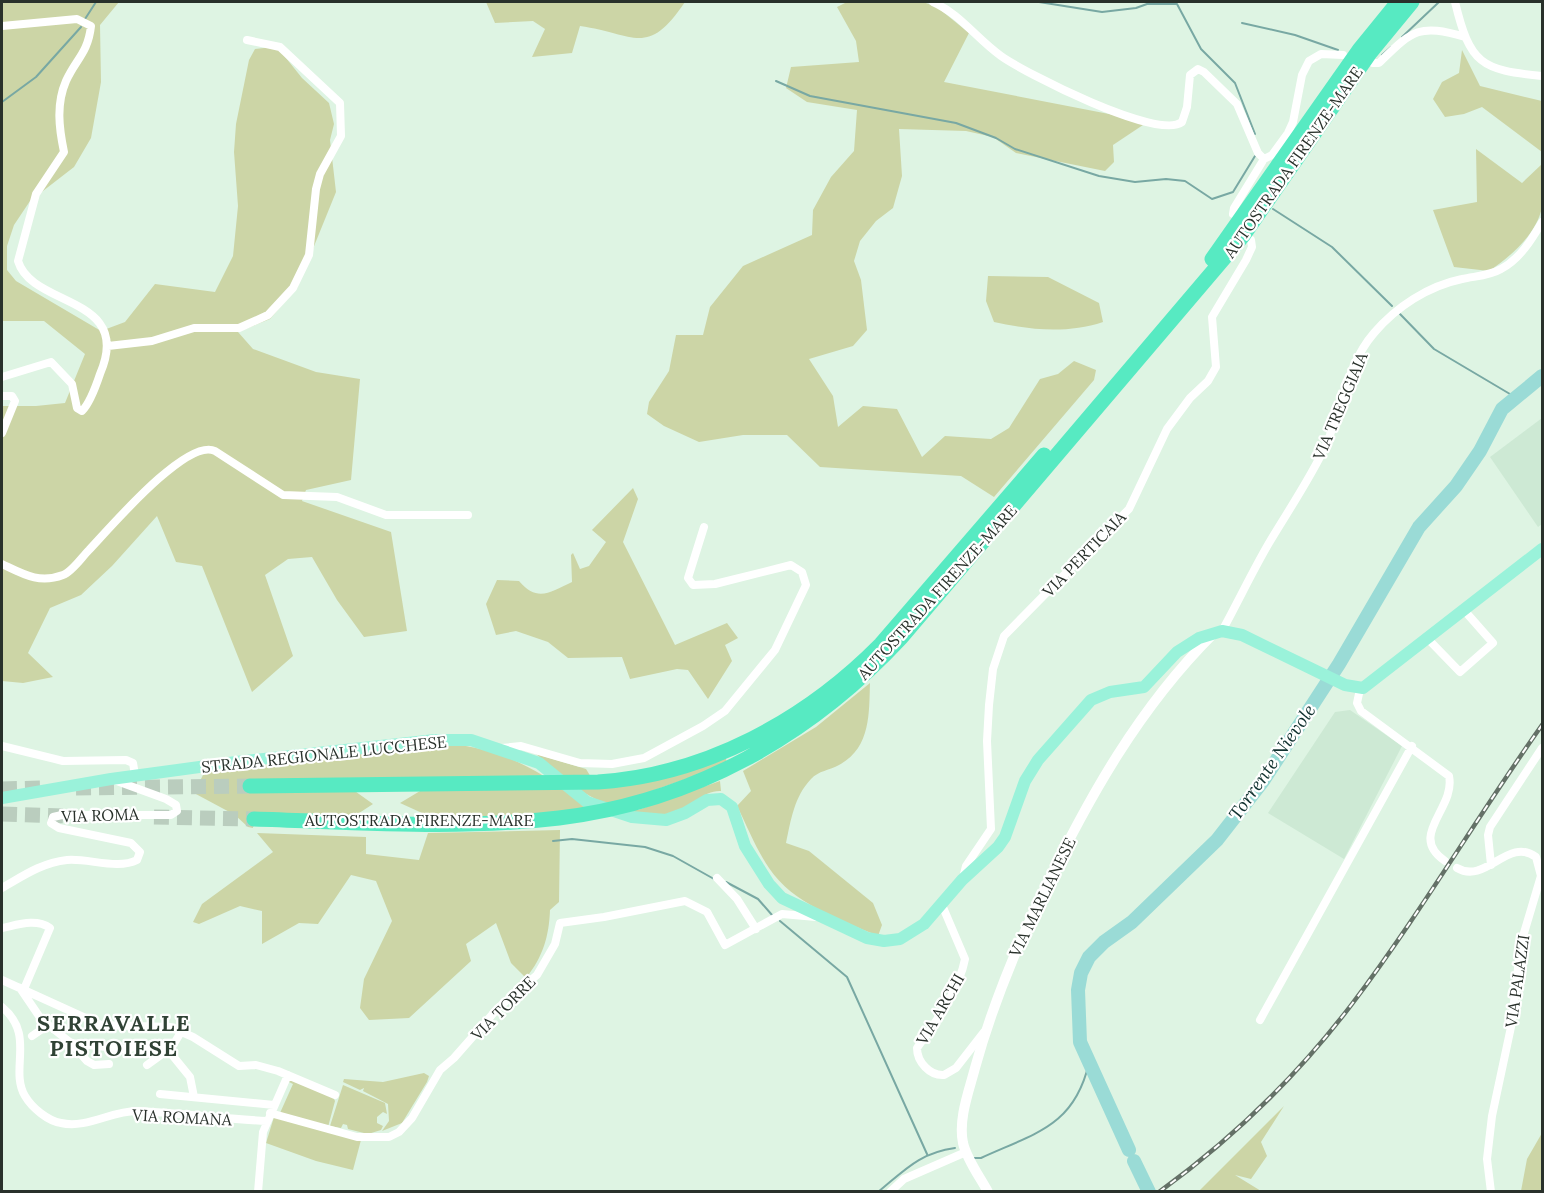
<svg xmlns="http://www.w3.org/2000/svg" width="1544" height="1193" font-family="Lora,serif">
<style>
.built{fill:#cde9d4}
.green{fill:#ccd5a6}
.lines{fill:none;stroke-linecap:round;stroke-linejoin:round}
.stream{stroke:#78a8a3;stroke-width:2}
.river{stroke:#9adbd6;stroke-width:14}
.motorway-tunnel{stroke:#bacdbe;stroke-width:15;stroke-dasharray:15 8;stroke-linecap:butt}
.minor{stroke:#fff;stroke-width:8}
.tertiary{stroke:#fff;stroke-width:10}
.primary{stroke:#9af2da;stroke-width:12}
.motorway{stroke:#57eac2;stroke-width:15}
.rail-casing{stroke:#647167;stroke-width:4.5}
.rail{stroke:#fff;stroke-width:2;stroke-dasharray:7;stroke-linecap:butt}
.labels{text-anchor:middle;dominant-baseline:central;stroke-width:4.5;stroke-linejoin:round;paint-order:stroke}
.street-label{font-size:16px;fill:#29312b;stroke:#fff}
.water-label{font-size:18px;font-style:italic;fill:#10312f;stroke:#fff}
.district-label{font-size:22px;font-weight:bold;letter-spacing:1.5px;fill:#304235;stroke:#fff}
</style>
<rect width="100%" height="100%" fill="#def4e3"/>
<path class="built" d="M1542,418v106l-4,3 -48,-70z
M1350,710l52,36 -58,113 -76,-46 67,-101z"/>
<path class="green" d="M2,2h117l-19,23 1,57 -10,56 -17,29 -44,34 -16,24 -7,21v24l9,11 85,50 24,-9 30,-38 60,8 18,-36 5,-50 -4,-54 2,-28 13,-64 6,-11 18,-2 9,6 20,25 27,25 5,21 -4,16 6,52 -39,96 -27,31 -32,13 15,17 63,23 44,7 -9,101 -45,10 -4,11 89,31 16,99 -43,6 -27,-37 -25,-43 -24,2 -23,16 28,81 -41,36 -50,-126 -26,-4 -19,-46 -45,50 -31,29 -31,13 -22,45 25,24 -30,6 -21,-2v-275h34l29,-3 20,-49 -41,-33h-42z
M486,2h199c-38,56 -49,32 -105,24l-8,27 -40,4 13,-28 -12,-8 -38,2z
M847,2h76l14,5 32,26 -25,49 196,38 3,5 -30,20 1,17 -9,9 -89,-18 -23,-16 -27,-6 -67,-2 3,47 -9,32 -17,13 -16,20 -6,20 7,19 6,50 -14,16 -44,13 24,37 5,31 25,-21 34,3 25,48 23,-21 46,3 18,-11 31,-49 18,-5 16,-13 22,9 -2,10 -100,117 -33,-21 -141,-9 -33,-32h-44l-44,7 -35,-16 -17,-12 2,-12 20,-31 7,-36h27l7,-28 33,-41 69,-31 1,-25 18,-33 23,-26 3,-41 -50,-8 -21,-14 5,-21 68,-5 -3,-21 -19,-34z
M1462,50l18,36 62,15v51l-60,-45 -18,7 -19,3 -12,-18 9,-17 17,-9z
M1476,149l46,34 20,-19c0,14 2,30 0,43 -5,27 -32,50 -53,64l-35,-4 -21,-57 44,-8z
M988,276l60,1 51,26 4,19c-36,12 -73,8 -109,0l-8,-21z
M633,488l5,11 -15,43 52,103 52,-22 11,15 -13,7 7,16 -24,38 -20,-29 -11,-1 -47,10 -8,-22 -54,1 -20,-16 -32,-11 -20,4 -10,-31 11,-24 22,1c19,22 31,11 53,1l-1,-27 2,-2 7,16 9,-3 17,-24 -14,-12z
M870,683c-1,30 1,65 -31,82 -9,5 -21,6 -28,14 -17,18 -20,41 -25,64l23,8 64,52 9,22 -4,11c-39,-17 -85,-32 -109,-68 -13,-19 -22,-42 -32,-62l14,-15 -8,-20 73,-44z
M451,744c58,6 93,30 139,64l-70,8 -87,2 -33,-15 25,-15 -73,1 21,15 -20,13 -100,-1v12l-5,-1 -13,-12 -41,-22 11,-22 94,-11 1,3h12l5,-5z
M536,754l50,15 11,18 128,-30 3,7 -113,40 23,6 82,-29 1,10c-17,-1 -30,16 -45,22 -13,5 -29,2 -42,-1 -46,-10 -63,-28 -98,-58z
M560,830l-1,72 -9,8c-1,26 -7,47 -24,68l-15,-15 -15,-40 -30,21 5,17 -62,57 -40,2 -9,-12 4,-29 28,-58 -16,-40 -25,-6 -33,49 -19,-1 -37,21v-33l-22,-5 -41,18 -6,-2 9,-18 71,-52 -16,-19 109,4v17l53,6 9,-27z
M424,1073l5,3 -2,6 -25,41 -20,8 7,-10 -1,-17 -25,-13 1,-3 -4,2 -17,-8 1,-3 39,3z
M290,1079l43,18 2,4 -7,26 -48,-14 13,-29 -4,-2z
M343,1085l42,18 2,11 -4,-2 -6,5v6l6,3 -2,4 -13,4 -20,-5 -1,-4 -4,-1 -2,4 -11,-2z
M1284,1106l-23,36 6,14 -16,23 -16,-4 26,16h-62z
M274,1117l87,23 -8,30 -37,-9 -50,-18z
M1542,1133v58h-21l6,-32z"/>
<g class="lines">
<path class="stream" d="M955,2h2
M1039,2l63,10 34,-4 11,-4h30l24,45 34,34 20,51
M85,19l11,-17
M1242,23l53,12 43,15
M1402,37l37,-35
M1382,55l9,-8
M776,81l34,15 146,27 40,15 19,11 84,27 36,6 31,-3 19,2 27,18 21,-7 22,-36
M2,102l34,-25 45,-50
M1273,209l59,38 60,59
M1400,314l34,35 81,48
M553,841l19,-2 73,8 28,9 41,23
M726,882l32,17 14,16
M780,921l67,56 80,177
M974,1158h7c54,-25 93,-31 108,-95
M878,1192c27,-22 41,-39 77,-44"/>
<path class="river" d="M1129,1150l-49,-108 -2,-52 3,-17 8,-16 15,-15 28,-20 85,-82 46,-59 76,-117 80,-137 37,-41 24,-35 22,-42 40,-33
M1134,1161l15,31"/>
<path class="motorway-tunnel" d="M76,788l174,-2
M2,789l38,-1
M2,814l65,2
M154,817l100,2"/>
<path class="minor" d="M933,2c27,12 44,37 68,54 24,17 157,85 181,66l5,-15 3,-32 8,-6 6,3 33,32 21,49 6,6
M1455,2c15,62 26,68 87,74
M2,26l75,-7 14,7c-3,27 -15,33 -25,55 -10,23 -7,47 -2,71l-28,42 -18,67c14,47 116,34 82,113 -4,12 -10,29 -18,37l-5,-3 -5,-24 -21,-22 -49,15
M1373,63h6c33,-32 39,-40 86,-26
M1233,214l1,-6 30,-49 8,-4 16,-22 5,-11 9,-47 7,-14 12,-7 22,1
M108,346l44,-5 42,-13h45l29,-13 25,-27 16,-33 7,-66 4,-15 21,-38 -1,-33 -60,-56 -33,-7
M2,396h10l3,5 -13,32
M2,564c21,10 37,20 61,11 9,-3 19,-18 26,-25 20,-21 98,-113 126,-99l68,44 54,2 49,18h82
M1222,631c16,-29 30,-59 47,-88 19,-32 41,-64 57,-98 16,-37 21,-81 48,-112 22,-26 54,-47 88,-54 13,-3 27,-3 39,-10 19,-10 31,-30 41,-47
M1427,638l33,34 33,-29 -30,-34
M1360,689l-3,14 4,8 88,65c7,33 -42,59 -4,85
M2,746l61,15 63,-1 7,3 2,12
M502,748l19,-2 59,17 32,1 32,-6 59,-32 22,-15 50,-61 31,-65 -4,-13 -11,-7 -76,19 -22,1 -5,-7 16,-51
M1491,865l-3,-30 2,-8 52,-79
M1457,868c29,17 51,-32 79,-11l5,19 -20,67 -10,84 -19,89 -5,43 4,33
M717,878l20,21 19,30
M963,878l3,-12 25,-37 -4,-88 2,-36 4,-36 11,-33 125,-127 38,-80 23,-31 18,-17 8,-14 -4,-50 34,-57 6,-13 -1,-7
M2,888c21,-12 39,-25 65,-28 21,-2 51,10 70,0l3,-8 -9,-9 -72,-15 -8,-5 2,-6 9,-2h109l6,-4 -1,-6 -10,-6 -52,-19
M942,905l23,54c-6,32 -30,64 -48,89 0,14 13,28 27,27l12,-7 28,-36
M2,928c15,-3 34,-10 48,0l-26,61
M2,980l99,45 69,2 23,10 46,29 17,-1 22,6 57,24
M20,988l21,31 30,24 16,18 7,4 15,-1
M2,1007c34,28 7,62 23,89 7,12 23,25 36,27 26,6 52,-13 77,-12 43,2 86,8 129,10
M1260,1020l152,-274
M32,1036l16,-11
M71,1043l53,6 30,-5 10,1 26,32 4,20
M147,1065l25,-18 9,-15
M160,1094l114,11
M270,1113l87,24h32l10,-5 13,-14 28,-48 14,-12 44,-50 39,-33 18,-31 5,-21 44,-6 81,-16 22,11 18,33 57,-31 34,3
M258,1192l5,-60 25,-57
M890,1192l14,-13 62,-27"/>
<path class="tertiary" d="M988,1192c-8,-15 -21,-32 -25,-49 -5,-24 6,-52 12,-75 17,-62 41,-120 69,-178 45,-93 95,-182 169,-256"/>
<path class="primary" d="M2,798l109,-19 125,-17 199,-22h36l68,23 48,39 45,15 34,3 19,-7 22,-13 14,-1 11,8 13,39 24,38 13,14 85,40 17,3 16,-2 24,-15 38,-44 36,-33 7,-10 20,-56 13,-21 53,-60 19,-8 34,-5 33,-35 22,-14 23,-7 20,4 103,50 18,3 179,-139"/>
<path class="motorway" d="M1212,259l147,-209 39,-48
M250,786l348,-4c108,-7 208,-62 283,-138l163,-189
M254,819c101,3 204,11 305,-1 134,-16 251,-82 342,-180l342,-402 127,-183 42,-51"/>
<defs>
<path id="rail" d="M1159,1192c72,-52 139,-117 193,-188 68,-90 125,-187 190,-279"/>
</defs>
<use href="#rail" class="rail-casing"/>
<use href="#rail" class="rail"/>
</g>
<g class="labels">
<g class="street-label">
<text transform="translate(1293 162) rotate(-55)">AUTOSTRADA FIRENZE-MARE</text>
<text transform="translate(1340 406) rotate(-67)">VIA TREGGIAIA</text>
<text transform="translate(1084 554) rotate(-46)">VIA PERTICAIA</text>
<text transform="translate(937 592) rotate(-48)">AUTOSTRADA FIRENZE-MARE</text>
<text transform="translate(324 754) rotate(-6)">STRADA REGIONALE LUCCHESE</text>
<text transform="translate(100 815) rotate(-2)">VIA ROMA</text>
<text x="419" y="820">AUTOSTRADA FIRENZE-MARE</text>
<text transform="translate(1042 897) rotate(-64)">VIA MARLIANESE</text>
<text transform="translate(1517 981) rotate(-82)">VIA PALAZZI</text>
<text transform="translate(503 1008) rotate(-45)">VIA TORRE</text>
<text transform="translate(940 1009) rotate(-60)">VIA ARCHI</text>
<text transform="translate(182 1117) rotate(3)">VIA ROMANA</text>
</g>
<g class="water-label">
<text transform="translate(1272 762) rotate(-55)">Torrente Nievole</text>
</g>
<g class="district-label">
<text x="114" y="1023">SERRAVALLE<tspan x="114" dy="25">PISTOIESE</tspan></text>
</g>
</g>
<rect width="1544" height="1193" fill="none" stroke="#29312b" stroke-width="6"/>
</svg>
